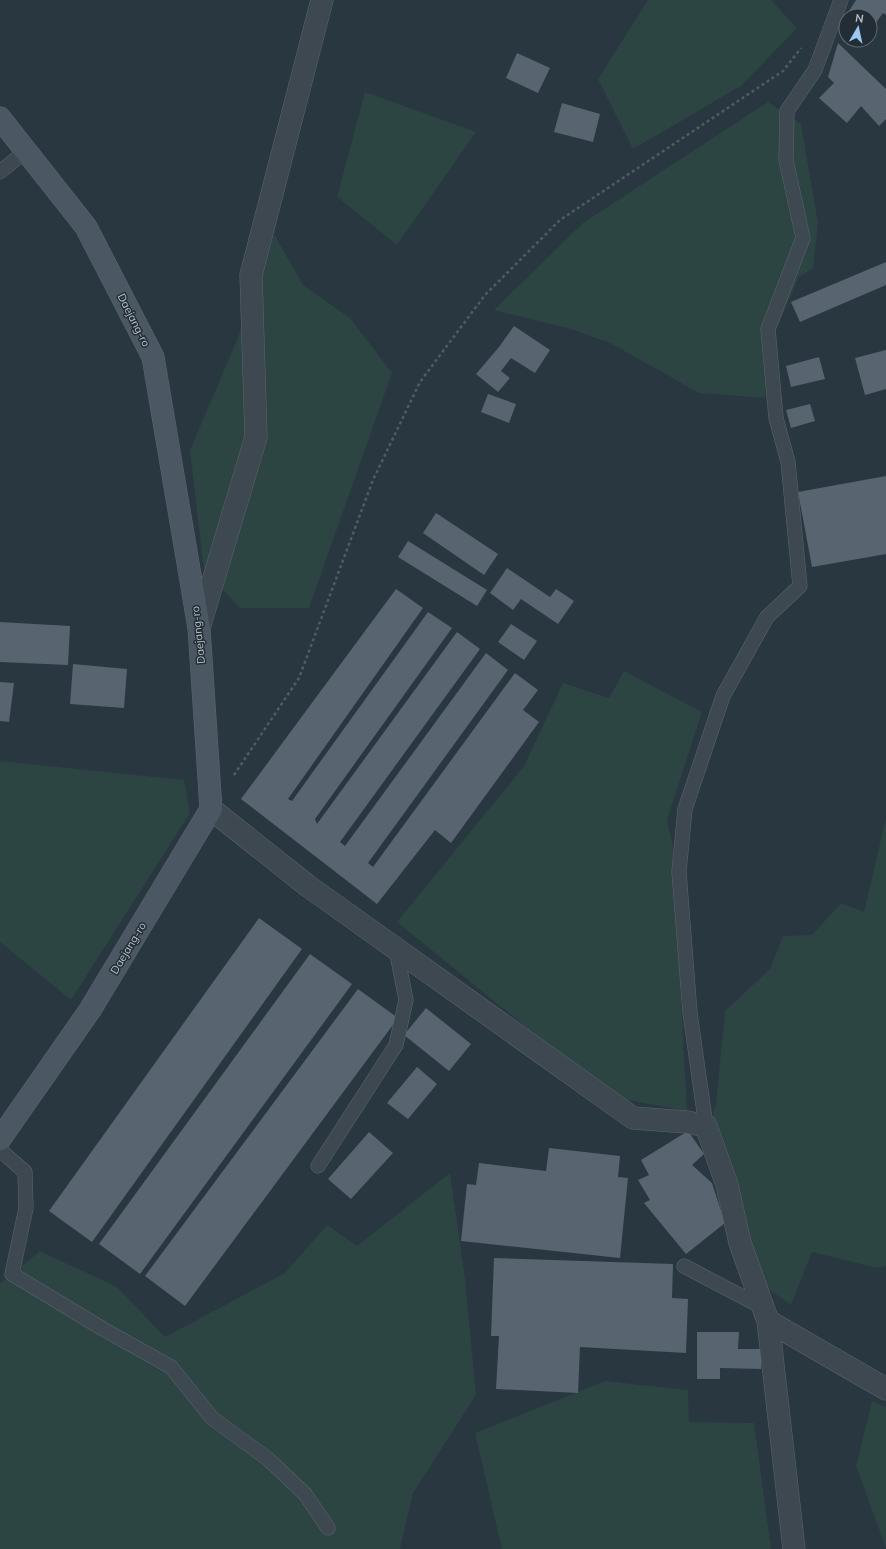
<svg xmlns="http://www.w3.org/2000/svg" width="886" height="1549" font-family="Mulish,sans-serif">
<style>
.green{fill:#2c4442}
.building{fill:#586570}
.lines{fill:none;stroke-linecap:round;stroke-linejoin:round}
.lane-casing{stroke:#5b666e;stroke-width:15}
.street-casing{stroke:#5b666e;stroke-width:23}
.secondary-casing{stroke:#5b666e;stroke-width:23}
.path{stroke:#4b5f5f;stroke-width:2.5;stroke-dasharray:3 3;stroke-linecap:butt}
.lane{stroke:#3d4851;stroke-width:14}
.street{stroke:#3d4851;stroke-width:22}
.secondary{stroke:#4b5863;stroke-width:22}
.labels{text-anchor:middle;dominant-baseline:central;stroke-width:3;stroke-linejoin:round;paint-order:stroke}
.street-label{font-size:11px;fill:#bac3cb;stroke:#222d36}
</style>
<rect width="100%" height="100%" fill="#293741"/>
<path class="green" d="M648,0h123l26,28 -56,58 -108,63 -35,-70z
M365,92l111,40 -79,113 -60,-48z
M768,102l33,22 17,99 -5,45 -14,9 -30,69 -4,52 -66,-5 -89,-50 -39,-14 -77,-19 89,-87z
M274,234l29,51 47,33 42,55 -83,235h-69l-36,-37 -14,-121 47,-110z
M624,671l78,41 -35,108 6,26 14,265 -75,-14 -215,-175 127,-156 39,-83 46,15z
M0,761l184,19 6,33 -119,187 -71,-58z
M886,818v448l-9,2 -65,-16 -21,53 -27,-19 -52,-169 4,-14 9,-92 45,-42 13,-33 29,-1 29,-32 23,9z
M450,1173l15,105 11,117 -63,98 -13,56h-400v-265l40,-33 77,36 48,50 120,-64 42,-48 30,21z
M605,1381l83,9 1,32 65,1 17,126h-269l-27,-116z
M872,1401l14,6v141l-30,-82z"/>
<path class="building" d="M856,0h30v15l-3,-2 -13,18v-15h-24z
M838,43l48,46v30l-7,7 -18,-20 -14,17 -28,-25 15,-15 -6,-6z
M517,53l33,15 -12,25 -32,-15z
M562,103l38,11 -7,28 -39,-10z
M886,262v23l-86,37 -9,-20z
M514,326l36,24 -15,23 -24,-15 -10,13 9,7 -12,14 -22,-18 23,-27z
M886,350v39l-21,6 -10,-37z
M819,357l6,22 -34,8 -5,-21z
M488,394l28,10 -7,19 -28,-11z
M810,404l5,17 -24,7 -5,-18z
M886,476v78l-74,13 -14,-75z
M436,513l62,41 -14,21 -61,-42z
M408,541l79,49 -10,16 -79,-49z
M507,568l43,29 6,-8 18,12 -16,23 -37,-25 -8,11 -23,-17z
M396,589l27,19 -135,191 4,2 136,-189 24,16 -137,191 2,5 140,-192 23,17 -140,193 5,4 141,-193 22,17 -140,193 5,4 142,-194 23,17 -15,20 16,12 -88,121 -16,-13 -58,74 -136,-105z
M0,622l70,4 -2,39 -68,-3z
M511,624l26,17 -13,19 -26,-18z
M73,664l54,5 -3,39 -54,-4z
M0,682l14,1 -5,39 -9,-1z
M259,918l43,31 -210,293 -43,-31z
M310,954l42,30 -212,290 -41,-30z
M358,989l40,29 -213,288 -40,-30z
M426,1008l45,36 -22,27 -45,-36z
M417,1067l20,17 -29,35 -21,-16z
M688,1131l16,23 -12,11 20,18 13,40 -39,31 -42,-51 6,-3 -12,-20 11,-5 -8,-15z
M369,1132l24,21 -42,46 -23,-20z
M549,1148l71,8 -2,21 10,1 -8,80 -159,-17 6,-57 9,1 3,-22 67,8z
M494,1258l179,6 -1,34 16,1 -2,54 -106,-6 -2,46 -82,-4 3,-53h-8z
M697,1332h42l-1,17h23v20l-41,-1v11h-23z"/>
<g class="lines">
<defs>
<path id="lane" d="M0,172l26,-21
M706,1126l-16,-113 -11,-141 6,-63 38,-113 44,-79 33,-31 -12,-124 -12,-44 -8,-89 35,-91 -17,-78 1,-49 28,-41 26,-70
M0,1150l25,22 1,36 -14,66 91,55 68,38 41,51 56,41 37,35 23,34
M318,1166l78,-121 10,-45 -10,-51
M684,1266l80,42"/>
<path id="street" d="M199,628l57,-191 -5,-162 71,-275
M211,809l97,77 325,232 54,4 19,4 21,59 13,58 28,78 26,228
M768,1321l118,68"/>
<path id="secondary" d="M0,118l86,109 67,130 46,271 12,181 -121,201 -90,129"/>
</defs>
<use href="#lane" class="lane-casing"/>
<use href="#street" class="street-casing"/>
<use href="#secondary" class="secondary-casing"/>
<path class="path" d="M234,775l65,-97 74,-198 47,-98 65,-87 75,-75 223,-149 18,-23"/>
<use href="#lane" class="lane"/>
<use href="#street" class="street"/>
<use href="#secondary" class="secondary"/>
</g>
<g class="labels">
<g class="street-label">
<text transform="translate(134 320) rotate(63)">Daejang-ro</text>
<text transform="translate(198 635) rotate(-96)">Daejang-ro</text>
<text transform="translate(128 948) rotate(-59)">Daejang-ro</text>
</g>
</g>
<g transform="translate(858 28) rotate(9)"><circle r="19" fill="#222d36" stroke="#5f6972"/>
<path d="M0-3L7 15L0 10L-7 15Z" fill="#9ac8f0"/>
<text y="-6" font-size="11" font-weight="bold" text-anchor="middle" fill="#bac3cb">N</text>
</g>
</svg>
